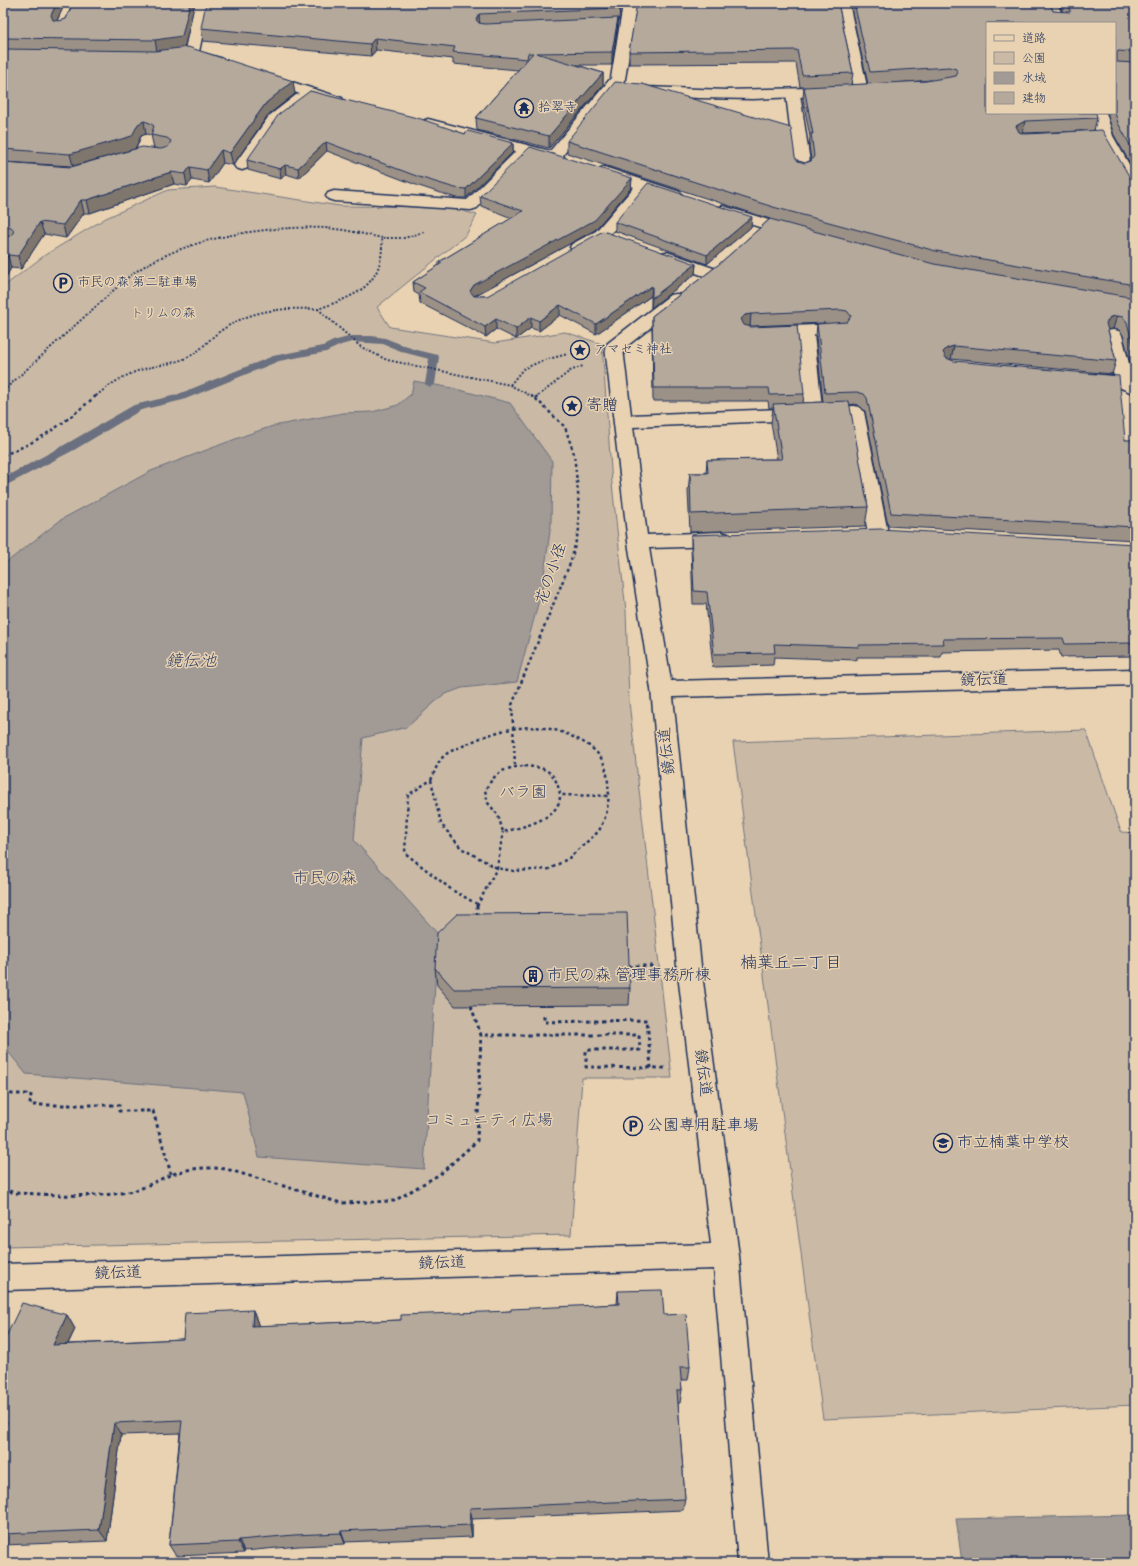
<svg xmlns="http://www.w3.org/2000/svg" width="1138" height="1566" font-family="Dekko,'Klee One',sans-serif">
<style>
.green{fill:#cabaa5;stroke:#727482}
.water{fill:#a19a95;stroke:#6b6f7f}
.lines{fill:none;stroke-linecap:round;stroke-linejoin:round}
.stream{fill:#6b6f7f;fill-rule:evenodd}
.lane-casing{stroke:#1b2f5e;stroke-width:3}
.street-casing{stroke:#1b2f5e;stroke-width:3}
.path-far2{stroke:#1b2f5e;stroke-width:2;stroke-dasharray:2 2;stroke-linecap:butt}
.path-far1{stroke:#1b2f5e;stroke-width:2.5;stroke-dasharray:3 3;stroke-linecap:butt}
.path{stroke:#1b2f5e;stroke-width:3;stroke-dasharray:3.5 3.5;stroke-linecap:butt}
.lane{fill:#e8d2b1;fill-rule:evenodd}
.street{fill:#e8d2b1;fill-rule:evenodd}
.wall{fill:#9c9186;stroke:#1b2f5e;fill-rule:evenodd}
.shaded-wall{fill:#7f766d;stroke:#1b2f5e}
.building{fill:#b5a99c;stroke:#1b2f5e}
.labels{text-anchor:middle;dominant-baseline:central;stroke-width:3;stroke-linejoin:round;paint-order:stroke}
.far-poi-label{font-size:13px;fill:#1b2f5e;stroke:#e8d2b1;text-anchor:start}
.far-park-label{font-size:13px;fill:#354469;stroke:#e8d2b1}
.poi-label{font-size:16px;fill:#1b2f5e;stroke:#e8d2b1;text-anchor:start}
.street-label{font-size:16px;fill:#1b2f5e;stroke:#e8d2b1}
.park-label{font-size:16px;fill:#354469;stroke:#e8d2b1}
.water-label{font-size:17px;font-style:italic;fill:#364469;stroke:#e8d2b1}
.neighbourhood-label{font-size:17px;fill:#1b2f5e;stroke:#e8d2b1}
</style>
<rect width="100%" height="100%" fill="#e8d2b1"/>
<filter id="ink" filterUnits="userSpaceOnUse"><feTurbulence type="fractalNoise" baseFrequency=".025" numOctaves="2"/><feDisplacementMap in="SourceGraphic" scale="8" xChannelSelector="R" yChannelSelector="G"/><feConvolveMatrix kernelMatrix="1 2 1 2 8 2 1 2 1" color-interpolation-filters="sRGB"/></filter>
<g filter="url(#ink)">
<path class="green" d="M215,187l125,19 109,1 28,8 -11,20 -89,72 13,20 105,16 70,-11 37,12 10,140 14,127 3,91 43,376h-90l-11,157 -568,12v-960l42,-32 61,-37 62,-28z
M1086,730l35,102 14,1v572l-312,14 -90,-677z"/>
<path class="water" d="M414,381l38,7 58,15 42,58 -1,63 -9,65 -25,93 -55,6 -19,7 -36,32 -44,11 -9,102 84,94 -14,235 -165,-12 -16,-65 -217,-18 -23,-29v-480l59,-46 89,-48 95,-36 27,-9 70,-13 29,-1 26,-7 13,-11z
M1135,1515v48h-173l-6,-44z"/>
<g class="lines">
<path class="stream" d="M352,336h20l13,2 28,11 25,6 1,2 -4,27 -5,3 -5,-3 4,-25 -23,-6 -23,-9 -31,-2 -11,3 -15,7 -47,9 -96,39 -42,10 -67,40 -71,37v-9l63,-34 68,-39 42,-10 97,-39 50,-10 10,-5z"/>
<defs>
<path id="lane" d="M793,90l5,1 2,3 11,75 -2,3 -6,2 -6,-2 -2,-3 -9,-75 2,-3z"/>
<path id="street" d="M195,3h14l-10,49 21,6 2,3 -2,3c-10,3 -24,-4 -34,-7l-2,-3z
M621,3h14l1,8 -11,68 -62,76 1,2 -3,3 -5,2 -26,-7 -53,53 -6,2 -137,-9 -6,-2 -2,-3 2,-3 6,-2 133,9 49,-49 -93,-24 -3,-3 3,-3 5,-2 122,32 61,-73 11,-67z
M835,3h14l19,88 -2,3 -113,5 -54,-1 -54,-3 -5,-1 -2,-3 2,-3 5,-1 81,3 127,-3z
M1043,3h14l9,20h-14z
M267,74l75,24 2,3 -2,3 -5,1 -30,-9 1,2 -2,3 -27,21 -31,46 -6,2 -6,-2 -2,-3 35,-49 27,-21 4,-1 -38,-13 -2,-3 2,-3z
M1090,113h16l7,23 22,39v19l-6,-2 -2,-3 -30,-53z
M147,133l5,2 3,3 -3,11 17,3 3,3 -3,3 -5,2 -26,-4 -3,-3 7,-18z
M604,167l76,25 2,3 -2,3 -6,2 -27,-9c-15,18 -48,66 -75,59l-2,-3 2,-3 24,-13 38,-44 -36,-12 -2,-3 2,-3z
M723,206l75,23 2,3 -2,3 -6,2 -75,-23 -2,-3 2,-3z
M667,252l49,17 2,4 -2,4 -6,1 -49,-17 -2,-4 2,-4z
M676,294l6,1 3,4 -3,4 -59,46 8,66 173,-7 -7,-72 -28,1 -6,-1 -3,-4 3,-4 6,-1 70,-3 6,1 3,4 -3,4 -31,2 8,72 33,-1 6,2 3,4 24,121 -3,5 -7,2 -7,-2 -3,-5 -21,-115 -214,9 14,108 74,-3 7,2 3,5 -3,5 -7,2 -72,2 22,133 464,-12v16l-462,12 28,269 38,290 29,307h-30l-24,-294 -711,21v-26l708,-20 -34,-278 -26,-277 -23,-147 -23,-195 3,-4 62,-48z
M1113,330l6,1 3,4 11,45 2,1v13l-14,-6 -37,-4 -3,-4 3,-4 6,-2 24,2 -10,-41 3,-4z"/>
</defs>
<use href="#lane" class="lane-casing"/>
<use href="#street" class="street-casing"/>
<path class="path-far2" d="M424,232l-20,6h-22c2,48 -25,57 -64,71l43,38 26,13 123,25 21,11
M510,385l13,-16 21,-9 24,-6
M3,391l123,-112c49,-40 137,-54 199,-51 19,1 38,6 57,10
M96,396c14,-12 30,-22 48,-27 14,-4 30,-5 44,-12 13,-6 20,-17 31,-25 32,-23 61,-24 99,-23
M538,396l32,-25 13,-5"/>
<path class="path-far1" d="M535,398l4,-3
M3,455c39,-14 63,-34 94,-60
M515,765l-3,-60 59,-144 8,-32 -1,-38 -4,-37 -9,-27 -30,-29 -6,-3
M524,766c20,1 30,4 35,24 2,6 1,12 -3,18 -10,14 -37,20 -53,24l-5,-17 -10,-12 -3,-13c11,-18 18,-22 39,-24z
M431,780c4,-8 6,-18 13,-24 5,-5 12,-7 19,-10 35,-18 77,-28 114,-7 9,4 18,10 24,19 7,11 7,25 8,38l-48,-1
M477,904l-25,-14 -47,-37 3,-58 23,-15 10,44 20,24 36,20 17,3 36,-2 19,-11 30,-27 7,-16 3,-19
M477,906l20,-38 6,-36"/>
<path class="path" d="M477,905v11
M628,966h25
M471,1006l10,29h158l1,15h-54v17l79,1
M544,1016v6l103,-2 4,48
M3,1094h28l-1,11h89v6h34l18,63
M3,1188l11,5c40,1 80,6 119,-2 9,-2 19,-8 28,-12 21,-10 42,-13 65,-10l115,34 53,-2 46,-27 37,-33 4,-106"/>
<use href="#lane" class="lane"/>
<use href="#street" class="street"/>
</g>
<path class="wall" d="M3,3h62l-8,18h2l7,-2 7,-16 111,45 111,46 -27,21 -35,50 -10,-2 -14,20 -17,-3 -5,6 -13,-2 -84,29h-6l-18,25 -22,-4 -23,35 -10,-1 -5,9h-3v-39l2,-1h-2v-75l68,5 1,-1 -69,-4zM146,134l5,1 3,13 5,1h-24l6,-13z
M620,3l-1,17h-1l-1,10 -5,35h-35l26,8v12l-54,63 -72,-18 -1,-12 42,-48 -65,-6v-5l-77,-9 -5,6 -168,-15 -2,-13z
M635,3h203l15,70 -2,12 17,-1 -18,-81h200l3,8 10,1 -4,-9h76v169l-21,-37 -7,-22h8v-90h-128l110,95 -3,12 38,51 3,1v187h-3l-9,-34 -4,-5 -6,-1 -5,1 8,31 -4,13 -161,-15h-2l176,81 10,1v99l-247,-14 -23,-115 -4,-4 -6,-3 -6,1 19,102 -3,19 -175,6 -2,-41 2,-18h16l1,-13 70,-1 -6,-36 2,-15h-4l-1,-7h-115l-1,-72v-13l66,-51 52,-46 -203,-66v-12l228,16 3,4 7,2 6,-3 -2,-14 1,-9 -7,-38 1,-12h-4l-4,-24 -167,1v-12l8,-45zM932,80l-6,1 -31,2zM1084,131l-59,3 -2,-1zM825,323l-8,1 -1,12 7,66 -20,1 1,-9 -54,-68z
M310,91l155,43 48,9v9l-47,46h-10l-37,-12 -92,-35 -28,27 -13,-4 -5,5 -33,-9 -1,-10z
M632,178l-1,10 -36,42 -121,66h13l209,-32 -1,10 -44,34v-12l-55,38 -36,-19 -21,16 -8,-3 -15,11 -20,-10 -10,8 -66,-34 -1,-8 -5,-3 -1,-10 26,-17v-3l73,-44 -31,-12 -1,-10z
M615,222l136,5 -44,37 -92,-33z
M691,535l444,9v112l-74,1 -2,-7 -117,2 -1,5h-84v3l-83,-3 -1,8 -60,2 -7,-63h-13l-2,-56z
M435,968l195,20 -1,17 -174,1 -18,-21z
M618,1291l46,24 26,52 -2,13h-7l1,10 -2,13h-2l7,96 -2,11 -211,9v18l-127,5v2l-46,2 -55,5v2l-68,3 -7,-11 11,-112 -59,2 -14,106 -104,4v-111l2,-5h-2v-86l64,-28 8,14 -7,15 115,-5 70,-29 5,14v2l143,-6 110,-9 106,-7z"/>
<path class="shaded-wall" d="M57,3h8l-11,24 -3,-12z
M190,3h5l-11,46 -27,3 -2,-12z
M479,14l1,13 -4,-7z
M618,18l-1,12 -5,35v-13z
M375,38l1,12 -5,6 -1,-12z
M603,73v12l-54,63v-12z
M293,81l2,13 -27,21 -35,50 -3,-12 36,-50z
M144,121l2,13 -5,2 -6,13 -62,17 -3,-12z
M1025,121l-3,13 -9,5 3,-13z
M326,142l1,9 -28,27 -1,-10z
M513,143v9l-47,46v-9z
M221,150l2,13 -14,20 -2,-13z
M285,165l1,9 -5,5 -1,-10z
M190,167l2,13 -5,6 -2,-12z
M171,172l3,12 -84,29 -3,-13z
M632,178l-1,10 -36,42 -121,66 -4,5v-10l4,-6z
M81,200l3,13 -18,25 -3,-13z
M752,217l-1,10 -44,37v-9z
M40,222l4,12 -23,35 -3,-13z
M8,255l3,13 -5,9 -3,-11v-3z
M696,264l-1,10 -44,34 1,-10z
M652,286l-1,10 -55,38v-10z
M560,305v10l-21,16v-10z
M751,314l-1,12 -6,2 -3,-9 4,-4z
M1117,316l-4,13 -7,1v-7l4,-6z
M531,317v11l-15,11v-10z
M496,319v10l-10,8 -1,-10z
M954,346l-3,13 -6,2 -2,-9 4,-4z
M253,1310l5,14 -1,15 -5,-13z
M67,1315l8,14 -14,29 -8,-13z
M114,1423l7,12 -14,106 -8,-11z
M470,1508l2,11v18l-2,-12z
M341,1531l4,11v2l-4,-11z
M239,1540l5,11v2l-6,-11z"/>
<path class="building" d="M3,3h54l-6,12 2,5 6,1 7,-2 7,-16h117l-8,33 -27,4 -152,-2z
M206,3h414l-1,5 -140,6 -3,6 3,3 6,1 133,-6 -6,34 -76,1 67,20 -54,63 -73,-18 57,-65h-5l-1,6 -74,-7 2,-5 -80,-9 -5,6 -169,-16z
M637,3h201l15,70 -51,2 -5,-25 -168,2z
M854,3h196l3,8 17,1v-2l-3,-7h68v49l-17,-1 -1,2v9l18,1v91l-17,-31 -3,-10v-90h-128v90h109l1,5 -72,3 -9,5 3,6 6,2 77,-4 30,51 3,1v103l-199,-34 -163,-44 -206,-66 48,-59 27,2 149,44 4,29 3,4 7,2 6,-2 3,-5 -3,-23 2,1 -9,-47 122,-6 30,-5 2,-4 -2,-3 -7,-2 -79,5z
M188,47l105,34 -27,22 -36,50 -9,-3 -14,20 -17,-3 -5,7 -14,-2 -84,28h-6l-18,25 -23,-3 -22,34 -10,-1 -5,8v-25h1l8,-3 2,-5 -3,-3 -8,-2v-63l68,5 71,-20 19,2 7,-2 3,-6 -4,-3 -16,-3 3,-9 -4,-3 -6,-2 -6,3 -6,12 -62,18 -67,-5v-100l152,2z
M310,91l111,28 44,15 3,-3 45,12 -47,46 -11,-1 -36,-11 -93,-35 -28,26 -13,-3 -5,4 -33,-9 32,-46z
M530,147l102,31 -37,42 -121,65 -4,6 4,5h13l116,-65 93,33 -44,34v-12l-56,38 -36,-19 -21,16 -8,-4 -15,12 -20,-10 -11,8 -66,-35 6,-4 -12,-6 29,-19 -3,-1 84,-51 -43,-15z
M648,183l104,34 -45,38 -92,-33z
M770,219l164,45 201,34v55l-8,-31 -4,-5 -6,-1 -7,1 -4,6 10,38 -162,-15 -7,2 -4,4 3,6 8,3 165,15 6,64h10v87l-244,-14 -24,-115 -3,-4 -7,-2 -32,1 -8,-69 30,-2 4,-6 -4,-5 -6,-1 -90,4 -6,1 -4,4 3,6 7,2 46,-2 7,69 -34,1 -1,-7h-115l-2,-72 66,-51z
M849,401l19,106 -177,7 -1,-41h18l-1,-13 75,-1 -9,-55z
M880,529l255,15v99l-70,1 -2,-6 -120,1 1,5 -85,1v2l-85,-3 1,9 -61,1 -7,-62 -13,-1 -3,-56z
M627,913l3,75 -176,1 -19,-21 2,-35 20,-19z
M662,1290l2,25 22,-1 4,53h-10l2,23h-5l8,109 -215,9v17l-129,6v2l-47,2 -55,5 -1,2 -69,3 13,-125 -68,3 -15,107 -96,4v-100l4,-12 -4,-2v-77l19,-40 45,12 -14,30 130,-6 2,-26 68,-3 -1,16 149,-6v-5l110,-4v-2l108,-5 -1,-13z"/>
</g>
<defs>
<symbol id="temple-ring" viewBox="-11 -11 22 22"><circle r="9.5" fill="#e8d2b1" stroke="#1b2f5e" stroke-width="1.5"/><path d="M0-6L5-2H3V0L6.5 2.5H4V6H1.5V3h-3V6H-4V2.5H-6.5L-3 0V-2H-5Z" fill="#1b2f5e"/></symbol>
<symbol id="parking-ring" viewBox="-11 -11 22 22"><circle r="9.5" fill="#e8d2b1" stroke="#1b2f5e" stroke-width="1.5"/><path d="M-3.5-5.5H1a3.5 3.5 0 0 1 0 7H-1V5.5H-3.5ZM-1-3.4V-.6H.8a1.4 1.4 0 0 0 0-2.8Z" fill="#1b2f5e"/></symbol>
<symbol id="sight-ring" viewBox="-11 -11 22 22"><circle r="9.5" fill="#e8d2b1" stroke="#1b2f5e" stroke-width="1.5"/><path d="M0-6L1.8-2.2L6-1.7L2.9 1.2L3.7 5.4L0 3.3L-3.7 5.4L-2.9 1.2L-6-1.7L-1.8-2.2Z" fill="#1b2f5e"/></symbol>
<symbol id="building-ring" viewBox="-11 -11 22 22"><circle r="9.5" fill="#e8d2b1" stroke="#1b2f5e" stroke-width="1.5"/><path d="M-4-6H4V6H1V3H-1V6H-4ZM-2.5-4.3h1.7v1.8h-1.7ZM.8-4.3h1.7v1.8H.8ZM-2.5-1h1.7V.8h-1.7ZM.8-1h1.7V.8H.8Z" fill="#1b2f5e"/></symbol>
<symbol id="school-ring" viewBox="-11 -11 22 22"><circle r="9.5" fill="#e8d2b1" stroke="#1b2f5e" stroke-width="1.5"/><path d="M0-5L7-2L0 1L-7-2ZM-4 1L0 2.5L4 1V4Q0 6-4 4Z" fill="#1b2f5e"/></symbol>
</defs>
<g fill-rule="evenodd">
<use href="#temple-ring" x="513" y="97" width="22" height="22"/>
<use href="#parking-ring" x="52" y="272" width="22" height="22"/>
<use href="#sight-ring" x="569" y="339" width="22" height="22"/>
<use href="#sight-ring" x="561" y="395" width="22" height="22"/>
<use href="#building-ring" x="522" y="965" width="22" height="22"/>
<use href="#parking-ring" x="622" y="1115" width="22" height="22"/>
<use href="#school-ring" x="932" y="1132" width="22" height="22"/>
</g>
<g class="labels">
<g class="far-poi-label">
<text x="538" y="108">拾翠寺</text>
<text x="77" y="283">市民の森 第二駐車場</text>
<text x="594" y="350">アマセミ神社</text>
</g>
<g class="far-park-label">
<text x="163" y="314">トリムの森</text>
</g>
<g class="poi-label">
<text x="586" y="406">寄贈</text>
<text x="547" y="976">市民の森 管理事務所棟</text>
<text x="647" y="1126">公園専用駐車場</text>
<text x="957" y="1143">市立楠葉中学校</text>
</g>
<g class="street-label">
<text transform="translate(552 574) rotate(-71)">花の小径</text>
<text transform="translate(984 681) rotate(-1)">鏡伝道</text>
<text transform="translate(668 751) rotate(-96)">鏡伝道</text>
<text transform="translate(702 1073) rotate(83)">鏡伝道</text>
<text transform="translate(442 1264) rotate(-2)">鏡伝道</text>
<text transform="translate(118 1274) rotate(-2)">鏡伝道</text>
</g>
<g class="park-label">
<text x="523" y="793">バラ園</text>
<text x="325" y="879">市民の森</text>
<text x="489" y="1121">コミュニティ広場</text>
</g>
<g class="water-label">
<text x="191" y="663">鏡伝池</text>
</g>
<g class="neighbourhood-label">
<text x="791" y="965">楠葉丘二丁目</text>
</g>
</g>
<rect width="1138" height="1566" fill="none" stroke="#e8d2b1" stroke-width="16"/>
<rect x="8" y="8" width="1122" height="1550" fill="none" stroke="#1b2f5e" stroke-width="1.5" filter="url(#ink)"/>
<rect x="986" y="22" width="130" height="92" fill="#e8d2b1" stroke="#969190"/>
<rect x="994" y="35" width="20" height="6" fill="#e8d2b1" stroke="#969190"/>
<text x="1022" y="42" font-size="12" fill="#1b2f5e">道路</text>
<rect x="994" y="52" width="20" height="12" fill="#cabaa5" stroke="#969190"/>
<text x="1022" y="62" font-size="12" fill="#1b2f5e">公園</text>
<rect x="994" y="72" width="20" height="12" fill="#a19a95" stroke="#969190"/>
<text x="1022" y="82" font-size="12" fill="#1b2f5e">水域</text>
<rect x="994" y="92" width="20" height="12" fill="#b5a99c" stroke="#969190"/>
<text x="1022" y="102" font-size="12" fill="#1b2f5e">建物</text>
</svg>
